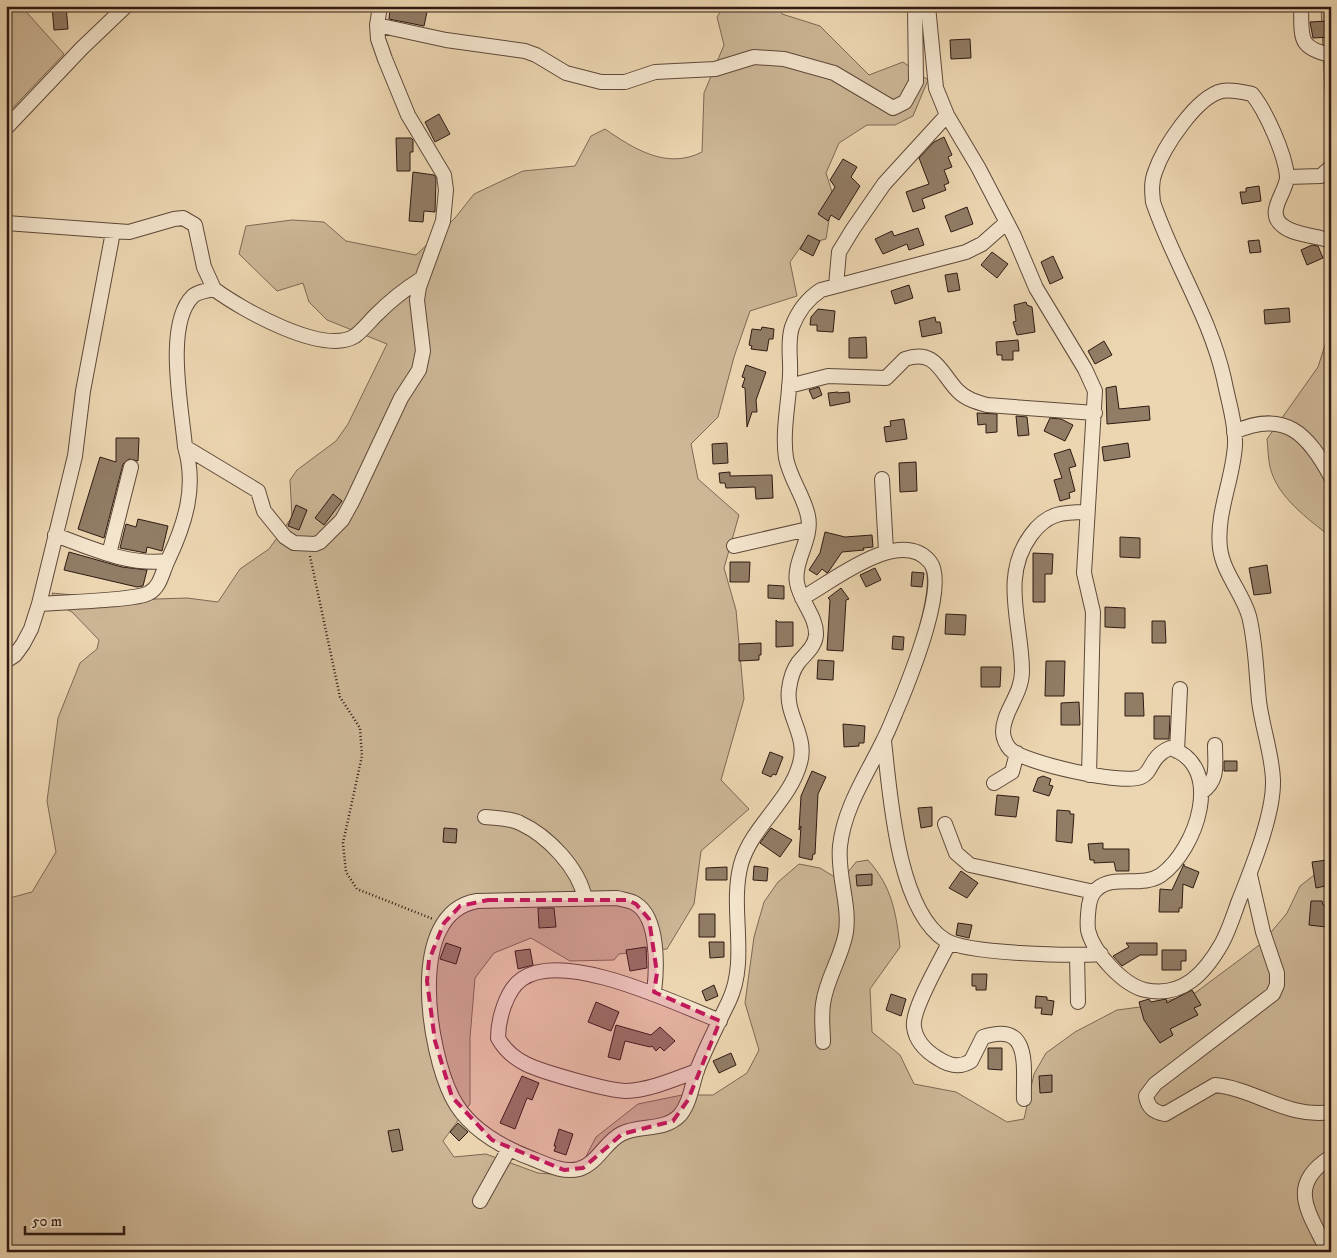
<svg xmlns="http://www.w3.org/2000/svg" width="1337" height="1258" font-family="'IM FELL DW Pica',serif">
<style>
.green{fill:#ccb696;stroke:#7d6854}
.building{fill:#917c65;stroke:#2e1a13}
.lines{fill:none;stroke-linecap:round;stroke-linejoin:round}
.minor-casing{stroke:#5e493a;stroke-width:16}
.path{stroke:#2e1a13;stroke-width:2.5;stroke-dasharray:1 2.5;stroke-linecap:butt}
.minor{stroke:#f3e4cc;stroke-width:14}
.marked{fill:#c2185b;fill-opacity:0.2;stroke:#c2185b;stroke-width:4;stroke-dasharray:10 6;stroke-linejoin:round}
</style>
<rect width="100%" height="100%" fill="#ecd6b1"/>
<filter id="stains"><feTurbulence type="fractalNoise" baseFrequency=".004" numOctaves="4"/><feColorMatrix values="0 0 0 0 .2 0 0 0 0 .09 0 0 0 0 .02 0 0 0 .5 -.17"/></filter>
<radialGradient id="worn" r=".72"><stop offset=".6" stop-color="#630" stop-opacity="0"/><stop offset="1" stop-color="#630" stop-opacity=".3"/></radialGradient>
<path class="green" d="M6,6h15l43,48 -58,61z
M724,6h55l3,8 38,12 49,49 34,-13 25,18 -15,36 -18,9h-28l-28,18 -13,30 7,22 -7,44 -24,6 -12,17 7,34 -47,15 -16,46 -16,60 -27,27 7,35 41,36 -15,53 12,42 8,89 -23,81 28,29 -48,42 -7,53 -27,45 -48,5 -5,6 -44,1 -39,-23 -37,15 -19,25 -5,60v66l-27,37 11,16 32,-3 52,19 38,3 20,-39 42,-33 44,-9h31l34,-22 12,-23 -14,-47 9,-66 10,-35 14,-20 21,-18 21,4 13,8h12l11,-14 12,-2c24,27 28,52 32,87l-30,42 2,43 28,23 14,29 42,8 51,30 17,-3 10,-45 12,-21 29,-21 42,-22 31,-4 47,-13 67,-50 25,-30 13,-27 31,-24v390h-1325v-353l26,-7 24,-40 -9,-51 11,-83 22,-55 17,-14 2,-9 -27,-28 -14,-7 -6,-12 73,7 62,-2 31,4 22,-33 29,-20 23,-32 -2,-37 7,-10 39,-29 12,-17 39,-80 -60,-24 -18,-18 -6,-19 -26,8 -38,-37 7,-28 46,-6 32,2 22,19 70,14 39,-37 19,-24 49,-23 52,-5 16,-30 14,-7c29,20 62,41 97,23l2,-59 20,-48 -7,-28z
M1321,6h10v203l-9,-179z
M1331,326v211c-23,-18 -54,-40 -61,-70 -2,-9 -2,-19 -3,-28l51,-72z"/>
<path class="building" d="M52,6h14l2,23 -14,1z
M402,6h22l-1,5 4,1 -3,14 -35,-7 1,-9 12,1z
M1329,21l1,16 -17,1 -3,-16z
M970,39l1,19 -20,1 -1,-19z
M439,114l11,20 -15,8 -10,-20z
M944,137l8,18 -4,2 4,10 -8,3 5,13 -5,2 2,5 -24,9 3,9 -12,4 -7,-20 23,-8 -10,-26 15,-16z
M396,138h15l2,2v12h-3v19h-13z
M843,159l14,8 -6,10 9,9 -21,34 -8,-5 -3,6 -10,-7 17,-27 -5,-7z
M413,172l21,3 2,3 -1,34 -11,-1 -1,11 -14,-1z
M1259,186l2,15 -19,3 -2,-12h6v-4z
M967,207l6,17 -22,8 -6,-16z
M918,228l6,17 -15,5 -2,-6 -24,10 -8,-15 17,-8 2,5z
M808,235l12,6 -7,15 -13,-7z
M1259,240l2,12 -11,1 -2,-12z
M1312,245l6,1 5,12 -16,7 -6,-15z
M992,252l16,12 -11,14 -16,-13z
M1053,256l10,22 -13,6 -9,-22z
M957,273l3,17 -12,2 -3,-17z
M909,285l4,13 -18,6 -4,-13z
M1026,302l1,3 5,2 3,25 -18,3 -4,-13 3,-1 -2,-16z
M1289,308l1,14 -25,2 -1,-14z
M818,309l17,2 -2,21 -16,-1v-6h-7l1,-8z
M935,317l1,5h4l2,11 -20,4 -3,-16z
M762,327l12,2 -1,10h-4l-2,12 -16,-2 1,-3 -3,-1 3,-16 9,1z
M866,337l1,21h-18v-20z
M1018,340l1,11h-6v9h-11v-5h-5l-1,-13z
M1104,341l8,14 -17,9 -7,-13z
M746,365l20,7 -10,28 1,12h-5l-5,15 -2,-39 -3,-1 3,-9 -3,-1z
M1116,386l3,23 30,-3 1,14 -43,4 -1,-36z
M819,387l3,8 -9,4 -4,-9z
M838,392v1l11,-1 1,10 -20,4 -2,-13z
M977,413l20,1v18l-11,1v-9l-8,1z
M1016,416l11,1 2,18 -11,1z
M1050,418l11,1 12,6 -8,16 -21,-10z
M904,419l3,20 -21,3 -2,-15 7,-1 -1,-5z
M116,438h23l-1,23 -9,-2 -6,5 -19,74 -26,-9 22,-72 16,5z
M727,443l1,20 -15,1 -1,-20z
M1128,443l2,14 -26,4 -2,-14z
M1070,449l6,17 -7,2 6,23 -6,2 1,5 -10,3 -6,-21 8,-2 -8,-24z
M916,462l1,29 -17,1 -1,-29z
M730,472v4l42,-1 1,23 -17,1 -1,-12 -29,1 -1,-5h-5l-1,-10z
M333,494l9,7 -18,24 -9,-7z
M296,505l11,5 -8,20 -11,-4z
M138,519l30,7 -6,25 -15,-4 -1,6 -26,-5 6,-24 10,3z
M825,532l20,5 27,-2 1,12 -10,1 1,2 -22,2 -13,19 -2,2 -5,-4 -5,6 -8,-5 11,-17z
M1120,537l20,1v20l-20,-1z
M69,552l53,15 25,3 -4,16 -6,1 -73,-17z
M1033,553l20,1 -1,20h-7v28h-12z
M730,562h20l-1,20h-19z
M1267,565l4,28 -17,2 -5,-27z
M875,568l6,12 -15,7 -6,-12z
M912,572l12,1 -2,14 -11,-1z
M768,585l16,1v13l-16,-1z
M841,588l8,11 -3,1 -3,51 -16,-1 3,-50 -2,-2z
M1105,607l20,1v20l-20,-1z
M946,614l20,1 -1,20 -20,-1z
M776,620l2,2h15v24l-17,1z
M1152,621h13l1,22h-14z
M893,636l11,1 -1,13 -11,-1z
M761,643v12h-2v5l-20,1v-17z
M818,660l16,1 -1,19 -16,-1z
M1046,661h19l-1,35h-19z
M981,667h20l-1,20h-19z
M1125,693h18l1,23h-19z
M1079,702l1,23h-19v-22z
M1154,716h16l-1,23h-15z
M843,724l22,2 -1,17h-5v3l-15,1z
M770,752l13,5 -7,18 -3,-1 -2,3 -9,-4z
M1224,761h13v10h-13z
M812,771l14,6 -8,17 -3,60h-2l-1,6 -13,-3 2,-31 -2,4 2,-34z
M1043,776l8,3 -2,6 4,1 -4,10 -16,-5 5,-13z
M997,795l22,2 -3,20 -21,-2z
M932,807v19l-11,2 -3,-20z
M1057,810l13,1v3h4l-2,29 -16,-2z
M444,828l13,1 -1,14 -13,-1z
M771,828l21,12 -12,17 -20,-14z
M1103,843v6h26v22h-13l-2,-9 -20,1v-3h-4l-2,-16z
M1327,860l3,25 -14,3 -4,-26z
M1184,864v2l15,6 -6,16 -10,-4 -1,24h-3v4h-20l1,-23 12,1z
M754,866l14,2 -1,13 -14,-1z
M727,867v13h-21v-12z
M961,871l17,12 -11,15 -18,-10z
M872,874v11l-15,1 -1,-11z
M1311,901h11l1,4 4,1 -1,21 -17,-2z
M538,908h16l2,19 -17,1z
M699,914h16v23h-16z
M958,923l14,2 -3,13 -13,-3z
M709,942h15v15l-14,1z
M446,943l15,5 -5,16 -16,-5z
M1126,943h31v12h-17l-18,11 -9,-10 16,-9z
M646,947l1,21 -17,3 -4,-21z
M530,949l3,16 -15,4 -3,-18z
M1162,950h24v11h-5v9h-19z
M972,974h15l-1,16h-10v-4h-4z
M714,985l4,11 -12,5 -4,-10z
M1192,990l9,15 -7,3 4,7 -28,14 3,6 -13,8 -16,-23 -5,-18 10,-3 2,3 15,-3 1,4z
M891,994l15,5 -5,17 -15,-6z
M1036,996l11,1v3l7,1 -2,14 -11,-1 1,-6h-7z
M596,1002l23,10 -8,19 -23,-9z
M616,1025l35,10 9,-8 15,14 -11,10 -4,-4 -4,4 -4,-5 -2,1 -25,-6 -5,19 -12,-3z
M988,1048h14v22l-14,-1z
M731,1053l5,12 -17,8 -6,-12z
M1052,1075v17l-12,1 -1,-17z
M522,1076l17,7 -7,17 -5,-2 -12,31 -15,-6z
M458,1123l10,9 -9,9 -9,-9z
M399,1129l4,21 -11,2 -4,-21z
M559,1129l14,5 -7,21 -12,-4 2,-5h-2z"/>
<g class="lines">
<defs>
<path id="minor" d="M928,6l8,82 11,27 31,52 36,69 22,52 49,81 10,22 -11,182 9,39 -4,163
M1301,6c1,31 -4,42 30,49
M377,25l69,15 79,11 11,4 30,18 35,9h24l30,-10 60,-3 39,-12 30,2 50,14 59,35 12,-6 11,-20 -1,-76
M6,128l76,-80 44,-42
M1287,177l34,-1 10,-9
M6,223l123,9 45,-13 9,-1 12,7 9,42 10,22c-7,2 -15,2 -21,7 -29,28 -11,114 -8,151l73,44 6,20 21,26 9,6 21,1 5,-2 22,-22 10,-18 49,-104 18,-28 4,-19 -6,-51 2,-13 24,-66 3,-31 -2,-15 -36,-60 -23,-56 -7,-20 -1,-14 3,-19
M836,286l3,-34 14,-23 31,-45 63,-69
M214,289c27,20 109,67 141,47 8,-6 14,-14 21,-21 14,-14 29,-26 45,-36
M789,386l39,-10 58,2 19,-19c31,-11 36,15 53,32 8,8 18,11 29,14l108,8
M1234,432c51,-23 74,2 97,45
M882,479l4,72
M1087,512c-25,0 -40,1 -56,23 -31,42 -9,89 -9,136 0,24 -19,40 -19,61 0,5 3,13 7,17 14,14 112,36 131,28 12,-5 8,-20 29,-29 56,18 26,102 -9,127 -19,13 -47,-1 -64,14 -5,4 -7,10 -8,16 -1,8 -2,17 -1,25 5,22 35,55 57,60 38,8 60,-17 77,-47 7,-13 11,-26 16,-40 13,-33 36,-88 35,-123 -1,-27 -11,-53 -14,-79 -3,-29 -3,-57 -10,-85 -7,-24 -26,-43 -29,-68 -4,-35 13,-68 15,-103 1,-21 -7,-45 -11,-66 -14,-63 -51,-117 -71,-177 -1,-10 -2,-20 2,-30 8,-24 41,-75 67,-81 10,-2 21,1 30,3 14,17 33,60 35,82 1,15 -23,36 -4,50 13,10 33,9 48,15
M55,535c36,13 74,31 112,26
M734,546l74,-17
M109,554l22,-87
M802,598c29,-15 98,-73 128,-36 18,22 -19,113 -29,138 -6,13 -11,28 -18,41 -16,33 -39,67 -43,105 -3,29 10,58 6,86 -4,25 -20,47 -23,72 -2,13 0,26 0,38
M39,604c21,-2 95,-3 110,-11 12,-7 13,-21 19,-33 17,-36 29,-73 17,-113
M6,661l9,-6 8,-11 8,-15 8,-25 36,-148 8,-65 30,-159
M884,741c6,52 13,168 61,199 21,14 127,16 156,14
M1177,751l3,-62
M994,783l18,-11 5,-19
M1202,792c17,-12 13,-27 13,-47
M485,817c12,1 25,1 35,6 28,13 59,45 65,76
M945,824l11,29 14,12 124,27
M1250,875l13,57 14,41v12l-4,9 -118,90 -9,12c2,12 8,16 19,18l50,-29c41,4 73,34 116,27
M949,943c-8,17 -38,67 -35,84 2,15 13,25 25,32 11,7 21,9 32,2l12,-24c49,-16 40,30 41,62
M1077,955l1,47
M654,992c3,-23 5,-74 -18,-88 -5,-4 -13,-4 -19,-6l-140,3c-72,12 -48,151 -25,196 16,32 49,50 81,62 15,6 30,14 46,10 19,-6 26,-27 42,-35 19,-10 43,-2 59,-19 10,-12 12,-30 17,-45 9,-23 21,-46 32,-69 20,-42 0,-93 12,-137 11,-38 49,-63 59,-101 8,-27 -15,-48 -11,-74 1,-8 4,-19 9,-26 7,-9 17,-16 18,-28 1,-18 -16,-34 -19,-52 -4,-22 16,-44 11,-67 -4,-20 -18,-37 -22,-58 -4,-27 3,-56 4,-83 1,-17 -3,-32 2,-48 6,-16 15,-28 29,-37l145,-38 16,-8 25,-22
M697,1071c-23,8 -46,19 -71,20 -17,0 -84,-19 -100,-27 -12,-6 -22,-15 -28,-26 0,-18 8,-48 24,-59 42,-30 155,25 198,42
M480,1201l29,-52
M1328,1252c-18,-39 -43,-66 3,-95"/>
</defs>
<use href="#minor" class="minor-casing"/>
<path class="path" d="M310,556l30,141 20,31 2,28 -19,87 3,29 11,17 76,30"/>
<use href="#minor" class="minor"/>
</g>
<path class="marked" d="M488,900h139l9,4 13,15 8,54 -3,19 66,29 -32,79 -15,21 -51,13 -39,34 -19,2 -72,-30 -40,-43 -17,-56 -8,-60 2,-21 15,-37 16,-17z"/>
<rect width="1337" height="1258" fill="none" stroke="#ecd6b1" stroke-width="25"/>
<rect x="8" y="8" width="1322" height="1243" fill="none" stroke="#2e1a13" stroke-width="2.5"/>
<rect x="12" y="12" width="1312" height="1233" fill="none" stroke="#2e1a13"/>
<path d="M25 1226v8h99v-8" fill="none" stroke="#2e1a13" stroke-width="2.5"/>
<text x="32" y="1226" font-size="15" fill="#2e1a13" stroke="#f3e4cc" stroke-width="4" paint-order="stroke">50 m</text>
<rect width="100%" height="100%" filter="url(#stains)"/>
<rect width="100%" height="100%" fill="url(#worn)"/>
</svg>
